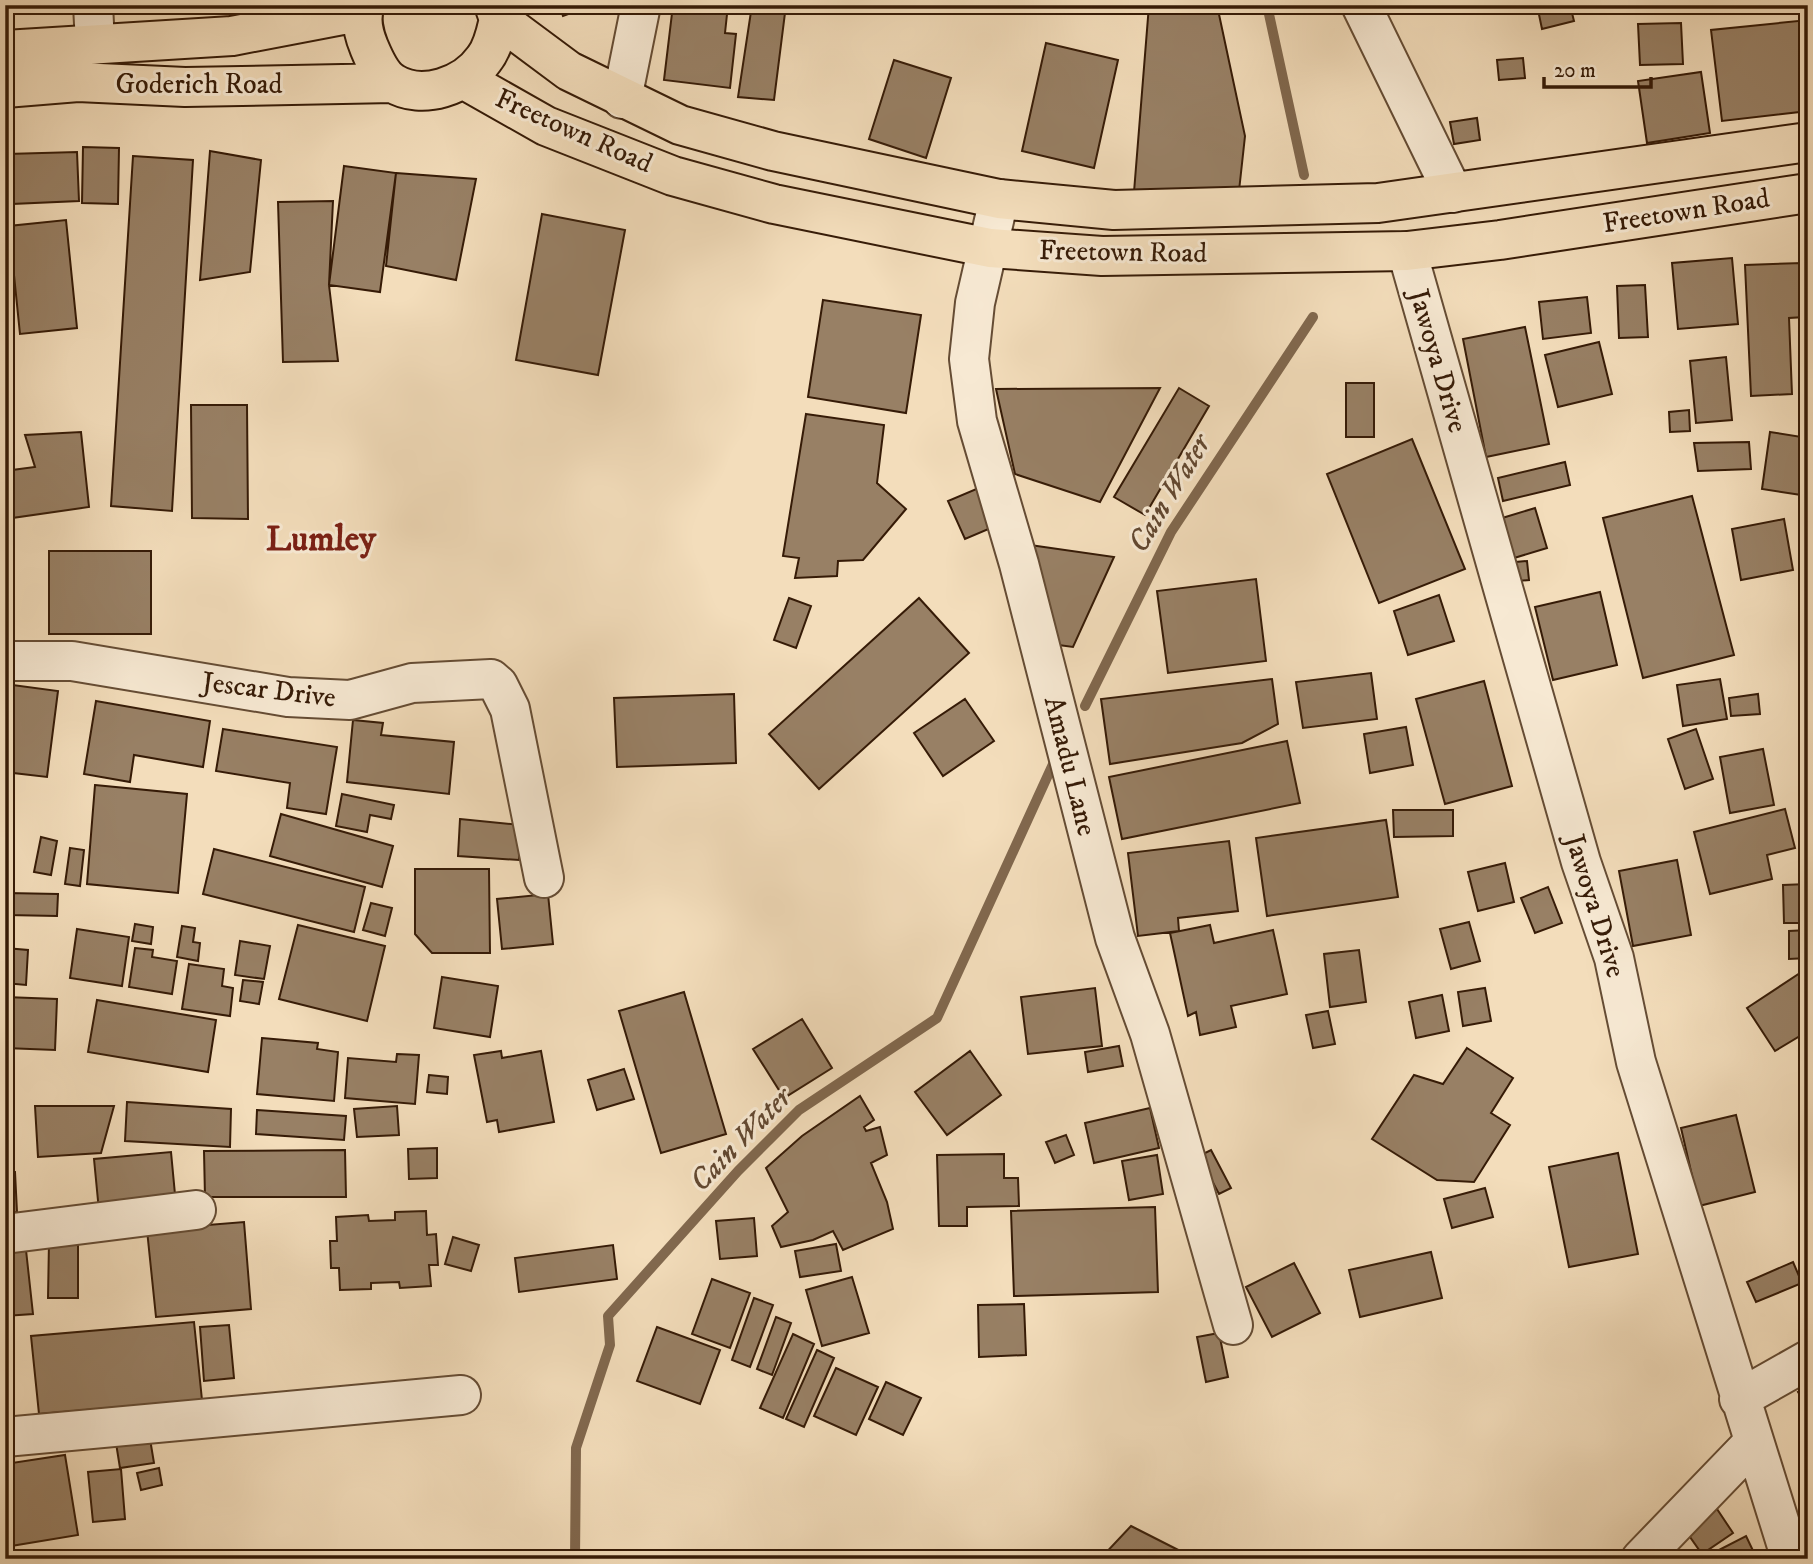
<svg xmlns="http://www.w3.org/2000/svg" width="1813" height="1564" font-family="'IM FELL DW Pica',serif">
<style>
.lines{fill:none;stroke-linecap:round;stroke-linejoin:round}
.stream{stroke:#81684e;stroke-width:10}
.building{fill:#988065;stroke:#361b07;stroke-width:2}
.minor-casing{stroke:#654c34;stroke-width:42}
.major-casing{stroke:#361b07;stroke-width:42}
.minor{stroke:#f7e9d3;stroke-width:38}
.major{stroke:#f3ddbb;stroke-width:38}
.labels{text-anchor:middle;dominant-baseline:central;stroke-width:6;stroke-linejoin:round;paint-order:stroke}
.street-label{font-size:28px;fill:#361b07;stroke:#f7e9d3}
.water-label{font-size:30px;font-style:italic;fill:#624831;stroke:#f7e9d3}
.district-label{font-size:35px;font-weight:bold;fill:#7a1f14;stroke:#f7e9d3}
</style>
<rect width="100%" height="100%" fill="#f3ddbb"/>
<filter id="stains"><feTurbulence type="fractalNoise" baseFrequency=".00286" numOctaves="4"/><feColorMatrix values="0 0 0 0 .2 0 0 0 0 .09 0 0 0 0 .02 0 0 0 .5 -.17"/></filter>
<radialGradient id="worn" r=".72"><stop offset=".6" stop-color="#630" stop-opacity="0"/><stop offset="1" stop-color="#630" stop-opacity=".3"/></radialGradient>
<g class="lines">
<path class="stream" d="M1267,5l37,170
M1085,706l86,-174 142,-215
M575,1559l1,-111 34,-103 -2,-29 130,-145 61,-61 138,-92 117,-256"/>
</g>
<path class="building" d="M559,5h34l-30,11z
M673,5h55l-3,28 11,1 -6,54 -66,-8z
M752,5h34l-12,95 -36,-3z
M1149,5h68l28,131 -7,64 -104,-8z
M1425,5h59v5z
M1537,5h33l4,16 -32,8z
M1808,20v91l-86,10 -11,-91z
M1681,23l2,41 -43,1 -2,-41z
M1046,43l72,17 -24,108 -72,-17z
M1523,58l2,20 -26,2 -2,-20z
M894,60l57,18 -25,80 -57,-19z
M1701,72l9,61 -63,10 -9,-62z
M1477,118l3,22 -26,4 -4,-22z
M83,147l36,1 -1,56 -36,-1z
M210,151l51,9 -11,112 -50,8z
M77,152l2,49 -67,3v15h-7l2,-65z
M133,156l60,4 -21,351 -61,-5z
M344,166l52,7 -16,119 -51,-7z
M396,173l80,6 -20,101 -70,-14z
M333,201l-4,84 9,76 -55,1 -5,-160z
M542,214l83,16 -27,145 -82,-15z
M66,220l11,108 -57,6 -11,-108z
M1732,258l6,66 -60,5 -6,-66z
M1802,263l3,54 -16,1 3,76 -41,2 -6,-131z
M1645,285l3,52 -29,1 -2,-52z
M1587,297l4,36 -48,6 -4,-37z
M823,300l98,15 -15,98 -98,-16z
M1525,327l24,117 -63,13 -23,-118z
M1599,342l13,52 -54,13 -13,-52z
M1726,357l6,63 -36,3 -6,-62z
M5,372l5,34h-5z
M1346,383h28v54h-28z
M1160,388l-60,114 -85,-28 -19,-85z
M1179,388l30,18 -64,109 -31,-18z
M191,405h56l1,114 -56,-1z
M1689,410l1,21 -20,1 -1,-20z
M806,414l78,11 -7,58 29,26 -43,51 -25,1 -1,15 -42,2 4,-20 -16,-2z
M81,432l8,75 -84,12v-48l30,-4 -10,-32z
M1770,432l38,6v58l-46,-7z
M1412,439l53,130 -86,34 -52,-129z
M1749,442l2,27 -53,2 -4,-28z
M1565,462l5,23 -67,16 -5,-23z
M981,487l17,38 -33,14 -17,-38z
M1692,496l42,159 -91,23 -40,-160z
M1535,508l12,40 -36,11 -12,-40z
M1784,519l9,51 -52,10 -9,-51z
M1030,545l84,12 -41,90 -29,-4z
M49,551h102v83h-102z
M1527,561l2,19 -22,2 -2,-19z
M1256,579l10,82 -98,12 -11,-82z
M1600,592l17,73 -64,15 -18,-73z
M1439,595l15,46 -46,14 -14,-44z
M789,598l22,8 -15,42 -22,-8z
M919,598l50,55 -150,136 -50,-55z
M1371,673l6,46 -74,9 -7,-46z
M1272,679l6,45 -36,19 -132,21 -9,-65z
M1720,679l7,40 -44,7 -6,-41z
M1484,681l28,105 -67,18 -29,-105z
M5,684l53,7 -11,86 -42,-5z
M734,694l2,69 -119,4 -3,-69z
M1758,694l2,20 -29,2 -2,-18z
M965,699l29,42 -51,35 -29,-43z
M96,701l114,20 -7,46 -69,-12 -4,27 -46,-8z
M353,720l30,3 -2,12 73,7 -5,52 -102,-12z
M1406,727l7,38 -43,8 -6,-39z
M223,729l114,18 -11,67 -39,-6 3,-25 -74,-12z
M1696,729l17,50 -28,10 -17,-50z
M1287,741l13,62 -178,36 -13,-62z
M1763,749l11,56 -44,8 -10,-56z
M95,785l92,9 -9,99 -91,-9z
M342,794l52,11 -3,14 -21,-4 -3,17 -31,-6z
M1785,809l10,39 -28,7 5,24 -62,15 -16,-62z
M1393,810h60v26l-59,1z
M281,814l112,32 -11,41 -112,-31z
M460,819l61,6 -2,35 -61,-4z
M1386,820l12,77 -131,19 -11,-78z
M41,837l16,4 -6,34 -17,-3z
M1229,841l9,70 -60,7 1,13 -41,5 -10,-83z
M70,848l14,2 -4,36 -15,-2z
M214,849l151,38 -11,45 -151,-38z
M1677,860l14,75 -58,11 -14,-75z
M1505,863l9,39 -36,9 -10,-39z
M415,869h74l1,84h-58l-17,-19z
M1808,884v39h-24l-1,-38z
M1548,887l14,36 -27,10 -14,-35z
M7,893l51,1 -1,22 -50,-1z
M548,894l5,50 -51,5 -5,-50z
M371,903l21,5 -7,28 -22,-6z
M1469,922l11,39 -29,8 -11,-40z
M135,924l18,3 -2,17 -19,-3z
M298,925l87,21 -18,75 -88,-22z
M1210,925l4,18 59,-13 14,64 -56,12 5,21 -36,8 -4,-23 -8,4 -18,-83z
M182,926l13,2 -2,14 7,1 -2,18 -21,-4z
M77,929l52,8 -7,49 -52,-8z
M1808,930v28l-19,1v-28z
M240,941l30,5 -6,33 -29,-4z
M5,948l23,2 -2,35 -21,-2z
M135,948l18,2 -1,7 25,4 -5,33 -43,-7z
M1359,950l7,52 -36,5 -6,-53z
M189,964l35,5 -2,17 11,2 -3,28 -48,-7z
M1806,969l2,126h-6l-2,-59 -25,15 -28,-43z
M442,977l56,9 -8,51 -56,-9z
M243,980l20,2 -4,22 -19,-3z
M1095,988l7,58 -74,8 -7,-57z
M1485,988l6,33 -28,5 -5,-34z
M684,992l42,142 -65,19 -42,-142z
M1442,995l7,36 -33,7 -7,-36z
M5,997l52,2 -2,51 -50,-2z
M97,1000l119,20 -8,52 -120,-20z
M1328,1011l7,33 -22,4 -7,-33z
M802,1019l30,49 -48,30 -31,-49z
M262,1038l56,5 -1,6 21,3 -4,49 -77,-7z
M1119,1046l4,20 -35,6 -3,-20z
M1467,1048l46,30 -22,35 19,12 -36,57 -37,-2 -65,-41 42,-64 29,9z
M501,1051l1,7 39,-7 13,71 -55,10 -2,-12 -10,2 -13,-67z
M970,1051l31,44 -54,40 -32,-43z
M397,1054l22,1 -4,49 -70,-6 3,-40 48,4z
M624,1069l10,30 -37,11 -9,-30z
M429,1075l19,2 -1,17 -20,-2z
M860,1096l14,24 -10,7 2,4 14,-4 7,28 -16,8 16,39 6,27 -50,21 -10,-19 -20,9 -32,7 -9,-21 16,-14 -22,-44 36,-32z
M127,1102l104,7 -1,38 -105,-6z
M35,1106h79l-13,47 -63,4z
M397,1106l2,29 -42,2 -3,-28z
M1150,1108l9,40 -65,15 -9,-40z
M257,1110l89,6 -2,24 -88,-6z
M1736,1115l19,77 -56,14 -18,-78z
M1066,1135l8,20 -19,8 -9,-21z
M437,1148v30l-28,1 -1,-30z
M345,1150l1,47h-141l-1,-46z
M1211,1150l20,38 -12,6 -20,-38z
M171,1152l5,53 -77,6 -5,-52z
M1618,1153l20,101 -69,13 -20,-100z
M1004,1154v24h14l1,28 -52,1v19h-28l-2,-71z
M1157,1155l6,39 -34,6 -7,-39z
M15,1172l2,40 -12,1v-40z
M1485,1188l8,29 -41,11 -8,-29z
M1155,1207l3,85 -144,4 -3,-85z
M426,1211l1,24 9,-1 2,31h-9l2,21 -31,2 -1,-6 -28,1v6l-31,1 -1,-22h-8l-1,-27h7l-1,-24 32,-2 1,6 26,-1v-8z
M754,1218l3,38 -37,3 -4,-38z
M244,1222l7,87 -95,8 -9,-87z
M453,1237l26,8 -8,26 -26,-7z
M49,1242h29v56h-30z
M836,1244l5,27 -41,6 -5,-26z
M613,1245l4,34 -98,13 -4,-34z
M26,1250l7,64 -28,2v-64z
M1431,1252l11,46 -82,19 -11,-47z
M1793,1262l9,21 -46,19 -9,-20z
M1294,1263l26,50 -48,24 -26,-50z
M852,1277l17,56 -47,13 -16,-56z
M712,1279l38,14 -20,55 -38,-14z
M754,1298l19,7 -23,62 -18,-7z
M1024,1304l2,51 -47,2 -1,-52z
M776,1317l15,6 -19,52 -15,-6z
M194,1322l8,78 -163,14 -8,-78z
M229,1325l5,53 -30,3 -4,-54z
M657,1327l63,23 -20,54 -63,-23z
M1219,1333l9,44 -22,5 -9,-45z
M793,1334l21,10 -31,74 -23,-10z
M817,1350l17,8 -30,69 -18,-8z
M836,1368l42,19 -22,48 -42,-19z
M886,1382l35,16 -18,37 -34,-16z
M1808,1387v22l-10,-17z
M150,1439l4,24 -34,5 -4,-25z
M65,1455l13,80 -73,12v-83z
M159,1468l3,17 -21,5 -4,-17z
M121,1469l4,50 -32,3 -5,-50z
M1715,1506l18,27 -31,21 -19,-27z
M1131,1526l65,33h-96z
M1746,1536l11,23h-36l-4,-8z"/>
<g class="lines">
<defs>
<path id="minor" d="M93,5l2,38
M1361,5l92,188
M622,99l19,-94
M999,199l-24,104 -6,56 8,62 42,143 96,374 35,96 83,291
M1407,251l174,611 33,96 22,104 155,497
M5,661h67l216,36 62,3 62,-17 79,-4 7,6 12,24 34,169
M5,1234l191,-24
M1739,1399l69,-39
M5,1437l456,-42
M1641,1559l107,-111"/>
<path id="major" d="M365,5c-5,13 -1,30 4,42 5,12 12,29 24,36 29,18 72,3 91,-24 9,-11 12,-27 15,-40l-5,-14
M499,19l70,52 111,54 93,26 226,48 115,11 264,-7 430,-61
M5,50l227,-14 131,-25
M463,79l83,47 127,50 101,28 216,44 112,8 305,-5 93,-11 308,-47
M5,88l73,-6 107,5 208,-4"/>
</defs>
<use href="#minor" class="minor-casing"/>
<use href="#major" class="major-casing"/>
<use href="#minor" class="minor"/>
<use href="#major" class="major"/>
</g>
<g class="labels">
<g class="street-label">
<text x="199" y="84">Goderich Road</text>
<text transform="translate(574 131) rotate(24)">Freetown Road</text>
<text transform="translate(1686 211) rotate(-9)">Freetown Road</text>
<text transform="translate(1123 252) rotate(1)">Freetown Road</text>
<text transform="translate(1438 361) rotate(74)">Jawoya Drive</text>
<text transform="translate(269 690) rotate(7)">Jescar Drive</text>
<text transform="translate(1070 766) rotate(76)">Amadu Lane</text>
<text transform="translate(1595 906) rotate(73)">Jawoya Drive</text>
</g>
<g class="water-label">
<text transform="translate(1170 494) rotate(-59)">Cain Water</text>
<text transform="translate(741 1140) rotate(-46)">Cain Water</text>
</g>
<g class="district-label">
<text x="321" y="540">Lumley</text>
</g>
</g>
<rect width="1813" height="1564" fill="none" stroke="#f3ddbb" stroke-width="28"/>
<rect x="7" y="7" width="1799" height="1550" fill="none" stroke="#361b07" stroke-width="3.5"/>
<rect x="14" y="14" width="1785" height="1536" fill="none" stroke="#361b07" stroke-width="2"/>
<path d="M1544 77v10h107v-10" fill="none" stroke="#361b07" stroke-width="3.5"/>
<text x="1554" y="77" font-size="21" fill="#361b07" stroke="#f7e9d3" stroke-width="5" paint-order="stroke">20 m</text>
<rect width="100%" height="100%" filter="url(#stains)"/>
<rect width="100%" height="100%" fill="url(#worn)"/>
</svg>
